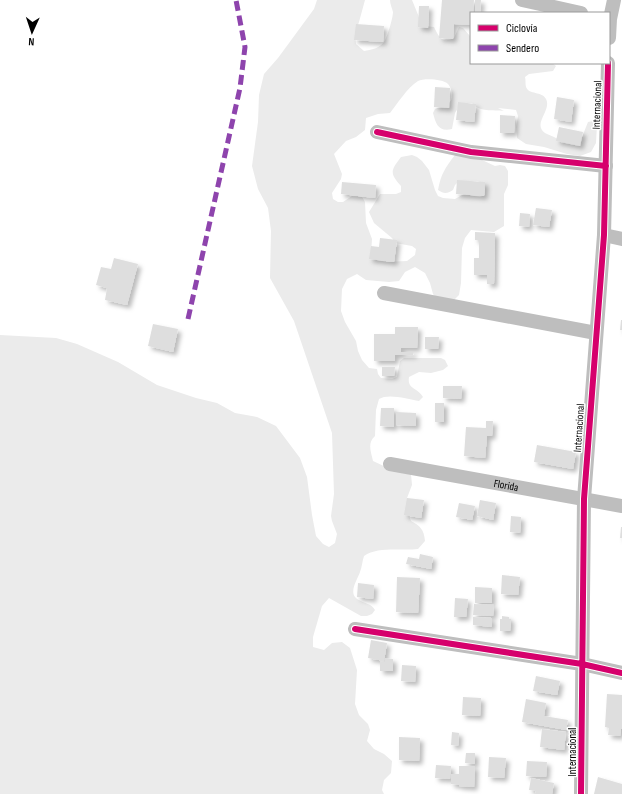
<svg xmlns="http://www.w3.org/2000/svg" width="622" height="794" font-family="'Sofia Sans Condensed',sans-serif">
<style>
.green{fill:#ebebeb}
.building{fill:#dedede;filter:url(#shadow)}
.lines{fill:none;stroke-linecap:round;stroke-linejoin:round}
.street{stroke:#bebebe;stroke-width:14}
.quiet{stroke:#8e44ad;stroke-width:5;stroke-dasharray:10 5;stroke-linecap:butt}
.cycleway-casing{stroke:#fff;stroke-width:8}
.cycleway{stroke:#d6006c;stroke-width:6}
.labels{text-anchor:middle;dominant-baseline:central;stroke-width:3;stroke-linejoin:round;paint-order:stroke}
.street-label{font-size:11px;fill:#000;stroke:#fff}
</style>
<defs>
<filter id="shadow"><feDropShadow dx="3.5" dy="3.5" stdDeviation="2" flood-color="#0004"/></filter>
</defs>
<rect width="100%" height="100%" fill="#fff"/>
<path class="green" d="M317,0h48l-6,22 -4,11 1,11 8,7c7,-1 16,-3 20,-9 3,-4 9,-24 9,-30 -1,-4 -3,-8 -3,-12h22l9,22 3,4 10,1c5,10 8,17 20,11l5,-11 4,1 7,8h1v27h81l4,3 -3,5 -24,3 -4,3c1,3 0,7 1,10 3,8 16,4 20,12 6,11 -14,25 -1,34 3,2 8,3 11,5 11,4 16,3 26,-1l6,-15 5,-1 4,4 -1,18 -5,9 -11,4 -13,-2 -23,-7 -18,-3 -9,-6 -1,-11 2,-11 -2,-6 -18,-2 6,3c-11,-1 -25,1 -32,-8h-11l-6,10 -3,16c-13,3 -16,-4 -19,-16l2,-4c4,-2 10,-3 14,-6 5,-4 3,-15 -1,-19 -5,-5 -24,-6 -30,-3 -11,7 -20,22 -28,32l-12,1 -12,4 -1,12 -9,7 -10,4 -12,13 8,20 -1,5 -9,14 1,6 5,3h5l9,-6 10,1 3,5 1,21 6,16 -1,15 8,6 6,2 22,-1 8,-6 1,-6 -4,-3 -17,-3 -3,-5 -18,-15 -5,-11 11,-18h16l5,-2v-6c-12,-13 -10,-16 0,-29l11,-2 5,2 5,4 7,9 6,20 3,6 5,2 12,1 9,-5 16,3 5,-2v-6l-2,-6 -6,-2h-18l-4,4 -2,5c-6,4 -9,4 -15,0 3,-16 7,-22 17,-35h16l24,11 5,-1 5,1 3,5v14l-4,9v32l-10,6 -23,-2 -6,8 -3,10 -1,35 -2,12 -8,8h-11l-7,-9 -3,-11 -5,-10 -10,-6 -10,5 -6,9 -10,1 -23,-2 -9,-6 -10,5 -5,10 -1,22 4,11 11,19 2,10 4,9 7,8 8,1 1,5 3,4 11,1 5,-2 3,-16 4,-3h37l4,2 3,6 -5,4 -12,3 -12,-1 -10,5c-2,13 8,10 14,20l-4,4c-11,-2 -31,-8 -40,-2l-3,11 -1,26c-8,7 -4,16 -2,25l15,7 23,6 1,11 -5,13v12l4,11c9,5 13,8 14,20l-7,8c-17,2 -40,-3 -54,7 -2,6 -2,11 -4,16 -3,9 -13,22 -1,28 6,4 12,3 16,10l-3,4 -5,2h-6l-32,-18 -7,8 -9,31v10l11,3 8,-7 10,-1 8,6 7,22 -2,34 4,11 9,9 2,6 -3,11 7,8 10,5 8,7 -1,12 -7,7 -2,10 2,4h-384v-459l56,3 21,6 41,18 39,23 39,13 21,5 18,10 22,4 19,9 24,32 7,19 5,38 4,21 7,8 6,3 6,-4 2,-9 -5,-13 -1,-5 3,-22 -2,-61 -38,-112 -24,-43 1,-47 -3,-23 -10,-19 -6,-23 6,-44 1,-27 5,-21 14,-16 36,-49z"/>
<path class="building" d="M442,0h32l-1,13h-2v12l-17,-1 -1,15 -14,-1z
M475,0h6l-1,13h-5z
M419,6h10l-1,22 -10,-1z
M356,24l28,2 -1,16 -29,-2z
M435,87l15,1 -1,20 -15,-1z
M557,97l17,3 -3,22 -17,-3z
M458,102l18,2 -2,18 -18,-2z
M500,115l15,1 -1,17h-14z
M559,127l24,5 -3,14 -24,-5z
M457,180l28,2 -1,14 -28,-2z
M342,182l34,3 -1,13 -34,-4z
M536,208l16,2 -3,17 -16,-2z
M520,213l10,1 -1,13 -10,-1z
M475,232l20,1 -1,51h-7v-9h-13v-17h5v-18h-4z
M380,238l17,2 -3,22 -25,-3 2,-13 8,1z
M114,258l24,6 -11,41 -22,-5 2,-12 -11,-3 5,-18 10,2z
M621,320h1v10h-2z
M153,324l25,5 -5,23 -25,-6z
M395,327h23l-1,21h-16v4h13l-1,3h-18v6h-21v-27h21z
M425,337h14l-1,12h-13z
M382,367h13l-1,9h-12z
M443,386h19l-1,13 -18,-1z
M435,403h9v19h-9z
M381,408h13v19l-14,-1z
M396,412l20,1v13l-20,-1z
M486,421h7l-1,15h-5l-2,22 -21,-2 2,-29 20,1z
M537,445l39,7 -3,17 -39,-7z
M407,498l17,2 -3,18 -17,-3z
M480,500l16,3 -3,17 -16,-4z
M459,503l16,3 -3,14 -16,-3z
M511,516l10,1 -1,16 -10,-1z
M621,527h1v11h-2z
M420,554l13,3 -2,12 -25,-5 2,-7 11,2z
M502,575l18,2 -2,18 -17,-1z
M397,577l23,1 -2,35 -22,-1z
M358,583l16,2 -1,14 -16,-2z
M475,587l17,1v15h-17z
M455,598l13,1 -2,18h-12z
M474,604l20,1 -1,11 -20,-1z
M502,616l7,1v2h2l-1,12h-10v-12h2z
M473,617l19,1v9l-19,-2z
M371,640l16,3 -3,18 -16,-3z
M385,658l8,1v12h-13v-10l5,1z
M402,665l14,1 -1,16 -14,-1z
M536,676l24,5 -3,14 -24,-4z
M607,694l15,1v34h-1l-1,7 -12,-1 1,-7 -4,-1z
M463,697l18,1 -1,18 -18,-1z
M526,699l20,4 -2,13 24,4 -2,10 -44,-8z
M542,729l24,3 -2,18 -24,-3z
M452,732l7,1 -1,13 -7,-1z
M399,737l21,1 -1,23 -20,-1z
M466,753h9v11l-10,-1z
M489,757l17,1 -2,20 -16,-1z
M527,761l20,1 -1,15 -20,-1z
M436,765l15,1 -1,13 -15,-1z
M459,766h16l-1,21 -15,-1v-1l-8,-1v-10h8z
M598,777l24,7v10h-28z
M531,778l23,5 -2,11h-17l1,-3 -7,-1z"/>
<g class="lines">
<g class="street">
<path d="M522,0l59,13"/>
<path d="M609,38l1,-19 4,-19"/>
<path d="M377,132l94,20 135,14"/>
<path d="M604,235l18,4"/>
<path d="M384,293l212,40"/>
<path id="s1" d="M390,464l232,42"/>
<path d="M355,629l227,35 40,9"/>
<path d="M581,794l3,-295 20,-264 4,-172"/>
</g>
<path class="quiet" d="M188,319l52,-231 5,-41 -9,-47"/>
<defs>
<path id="cycleway" d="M377,132l94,20 135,14
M355,629l227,35 40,9
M581,794l3,-295 20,-264 4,-172"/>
</defs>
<use href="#cycleway" class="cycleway-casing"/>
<use href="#cycleway" class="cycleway"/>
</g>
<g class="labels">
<g class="street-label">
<text transform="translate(597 105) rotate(-88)">Internacional</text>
<text transform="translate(579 428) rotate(-86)">Internacional</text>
<text stroke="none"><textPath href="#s1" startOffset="118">Florida</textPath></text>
<text transform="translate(572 752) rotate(-90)">Internacional</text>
</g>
</g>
<rect x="470" y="12" width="140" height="52" fill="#ffffff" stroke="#999999"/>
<rect x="478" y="25" width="20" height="6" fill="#d6006c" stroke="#999999"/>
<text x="506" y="32" font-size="12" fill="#000000">Ciclovía</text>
<rect x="478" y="45" width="20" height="6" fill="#8e44ad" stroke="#999999"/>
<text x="506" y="52" font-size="12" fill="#000000">Sendero</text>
<g transform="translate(32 32) rotate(183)" stroke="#ffffff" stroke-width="3" paint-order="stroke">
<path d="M0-3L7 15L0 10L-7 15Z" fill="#000000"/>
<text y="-6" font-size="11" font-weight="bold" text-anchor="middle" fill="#000000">N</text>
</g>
</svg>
